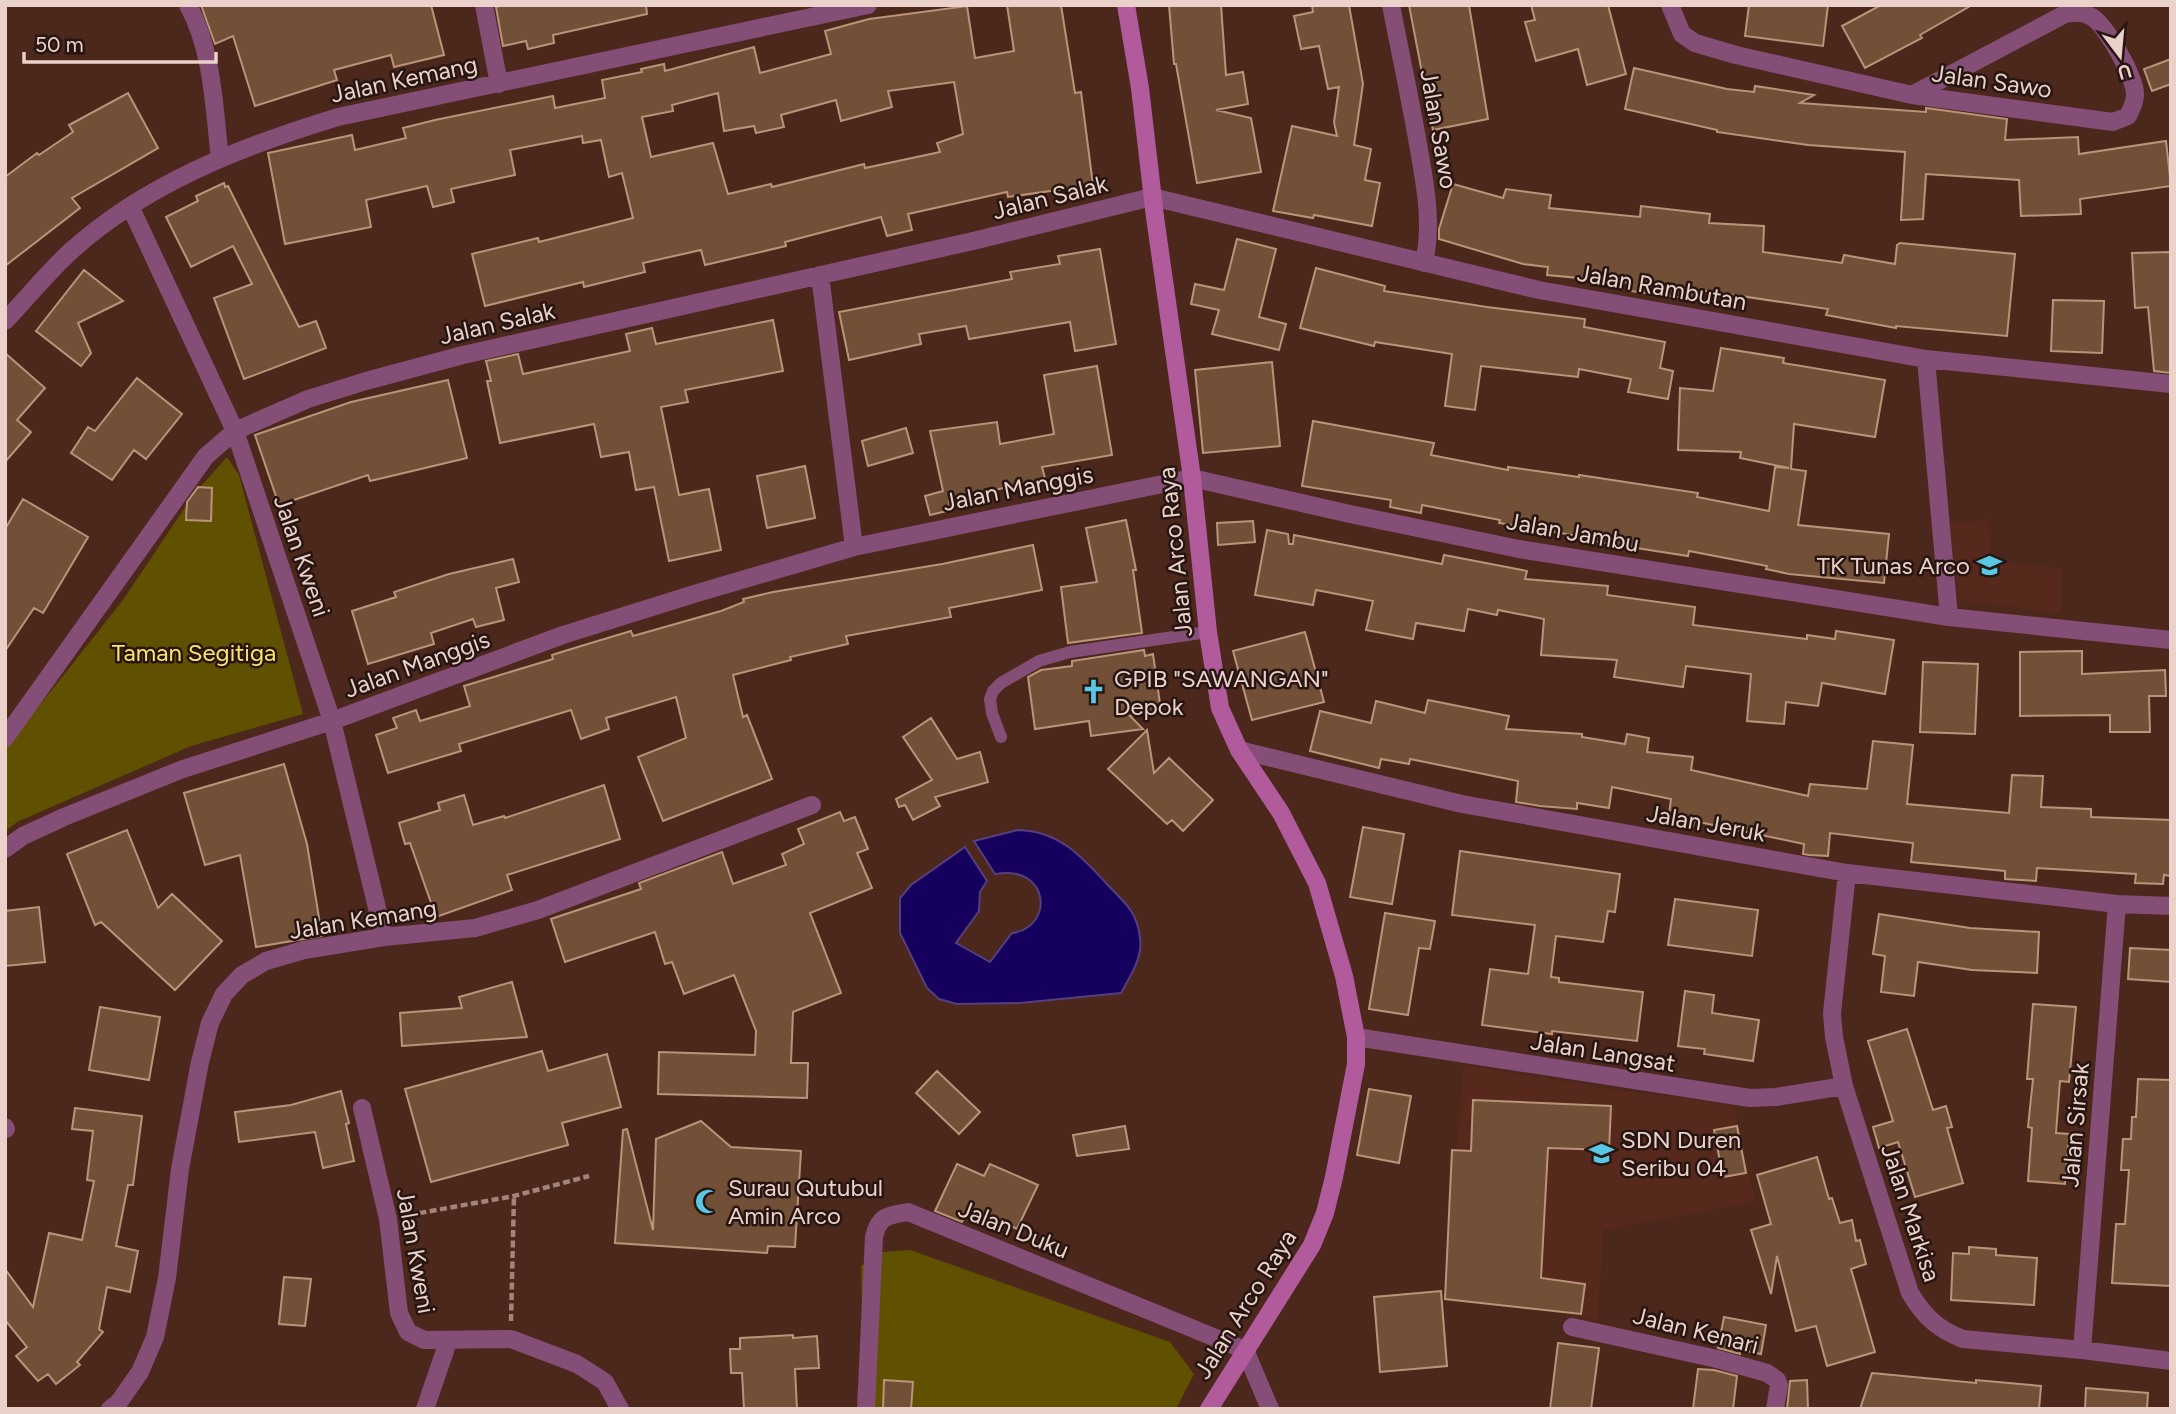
<svg xmlns="http://www.w3.org/2000/svg" width="2176" height="1414" font-family="Figtree,sans-serif">
<style>
.built{fill:#56291c}
.green{fill:#605100}
.water{fill:#15005d;stroke:#553f7e;stroke-width:2}
.building{fill:#725037;stroke:#ba9479;stroke-width:2;fill-rule:evenodd}
.lines{fill:none;stroke-linecap:round;stroke-linejoin:round}
.path{stroke:#a2847b;stroke-width:4.5;stroke-dasharray:7 3.5;stroke-linecap:butt}
.service{stroke:#854e77;stroke-width:12}
.minor{stroke:#854e77;stroke-width:18}
.secondary{stroke:#b15b9d;stroke-width:18}
.labels{text-anchor:middle;dominant-baseline:central;stroke-width:5;stroke-linejoin:round;paint-order:stroke}
.street-label{font-size:24px;fill:#ead1ca;stroke:#261510}
.poi-label{font-size:24px;fill:#ead1ca;stroke:#261510;text-anchor:start}
.park-label{font-size:24px;fill:#fce36f;stroke:#261510}
</style>
<rect width="100%" height="100%" fill="#4c271c"/>
<path class="built" d="M1987,519l6,43 68,6v46l-101,-14 -14,-76z
M1463,1065l164,27 107,12 22,98 -153,28 -5,90 -151,-25z"/>
<path class="green" d="M227,457l12,18 64,239 -112,32 -174,76 -12,9v-82l118,-149 71,-106z
M910,1250l260,92 24,32 -18,35h-312l-3,-143 22,-14z"/>
<path class="water" d="M1018,830c41,1 63,26 89,54 17,19 30,26 33,54 3,20 -10,38 -19,55l-101,10 -63,1 -18,-5 -12,-11 -27,-55v-35l11,-13 54,-38 22,34 -7,11 -1,19 -23,32 34,19 22,-29c42,-5 39,-69 -17,-59l-21,-33z"/>
<path class="building" d="M201,5h230l13,50 -50,12 -3,-12 -57,15 3,10 -82,26 -22,-70 -18,8z
M504,5h142l1,9 -94,21 1,8 -26,6 -2,-8 -23,5 -7,-39z
M1007,5h54l14,88 6,-1 12,93 -85,12 -1,-5 -99,22 4,16 -25,6 -6,-19 -96,25 1,4 -81,19 -4,-15 -58,13 2,9 -61,15 -1,-5 -98,24 -13,-52 66,-16 1,4 94,-24 -11,-45 -13,4 -8,-37 -18,3 -1,-7 -72,14 5,25 -64,14 3,13 -21,5 -6,-21 -61,14 5,27 -86,17 -17,-91 84,-18 3,15 51,-12 -3,-10 32,-8 118,-24 2,12 50,-10 -3,-18 40,-8 -1,-3 23,-5 1,7 89,-24 6,26 71,-19 -6,-23 44,-12 98,-13 8,52 39,-7zM954,82l9,52 -26,9 3,9 -75,16 -1,-4 -92,23 -1,-3 -43,10 -15,-51 -62,14 -9,-40 31,-6 -1,-6 46,-12 6,38 30,-5 2,7 28,-6 -3,-12 55,-15 5,21 51,-14 -4,-16z
M1169,5h52l5,70 17,-3 5,32 -32,6 35,8 10,54 -64,11 -21,-119h-2z
M1312,5h37l14,79 -9,61 17,4 -6,31 15,3 -8,43 -58,-11 -1,3 -40,-7 19,-85 45,10 -3,-14 5,-35 -11,2 -9,-43 -18,3 -7,-33 19,-4z
M1409,5h60l19,114 -55,11z
M1531,5h77l18,69 -39,11 -9,-36 -42,12 -11,-39 10,-2z
M1749,5h79l-5,41 -78,-10z
M1881,5h91l-52,30 2,3 -57,30 -23,-42z
M2171,59v25l-19,7 -8,-22z
M1634,68l93,21 27,3 1,-6 59,9 -14,8 126,9v-4l81,11 -2,21 73,-3 1,17 87,-13 5,45 -91,13 1,15 -60,2 -2,-36 -93,-6 -3,45 -22,1 4,-68 -97,-7 -91,-13v-2l-92,-21z
M128,93l30,55 -86,50 8,10 -75,58v-89l32,-24 2,2 34,-23 -4,-7z
M224,183l1,4 3,-1 71,141 17,-6 10,27 -82,31 -30,-81 38,-14 -19,-38 -42,21 -25,-50 32,-16 -2,-5z
M1453,184l50,14 3,-9 45,6 -2,13 91,9 1,-11 69,8 -1,9 55,3 -1,26 79,11 2,-8 51,9 2,-19 3,-2 115,11 -8,82 -111,-10v2l-70,-13 2,-6 -128,-19 -1,10 -69,-9 2,-8 -85,-8 1,-8 -25,-3 -84,-25v-10z
M1237,239l39,10 -17,68 27,7 -7,26 -67,-16 7,-24 -28,-6 4,-20 29,6z
M1100,249l16,95 -41,7 -5,-29 -101,17 -3,-13 -47,8 2,10 -72,16 -10,-48 173,-33 -2,-7 50,-8 -2,-8z
M2171,252v121l-17,-2 -6,-64 -13,1 -3,-55z
M1316,268l69,18 -1,5 103,16 98,12 -1,8 81,15 -5,26 13,3 -5,28 -40,-7 3,-13 -52,-10 -1,8 -97,-11 -6,44 -30,-4 7,-52 -77,-12 -1,4 -74,-18z
M84,270l39,31 -45,22 13,30 -10,13 -45,-35z
M2053,300l51,1 -2,52 -51,-2z
M773,320l10,51 -98,19 3,12 -27,5 18,88 30,-6 12,61 -52,11 -15,-74 -18,3 -7,-38 -28,5 -7,-33 -94,19 -13,-62h4l-5,-20 32,-7 5,20 107,-23 -4,-17 26,-6 4,16z
M1721,348l63,10 -1,5 102,17 -10,57 -81,-13 -3,45 15,2 -8,54 91,9 -5,49 -95,-9 -23,-5 1,-3 -78,-15 -1,5 -97,-15v-3l-92,-15 1,-3 -78,-15 -1,8 -31,-6 1,-7 -89,-14 11,-65 121,22 -3,12 77,15v-3l71,10v-2l119,18 -1,4 72,14 6,-44 14,1 -49,-10 1,-6 -63,-2 2,-62 33,3z
M5,353l40,35 -28,32 14,12 -26,30z
M1272,362l8,84 -77,7 -8,-83z
M1097,366l15,89 -70,12 3,11 -96,23 2,9 -21,5 -5,-19 18,-5 -13,-60 67,-9 3,22 54,-10 -10,-59z
M137,378l45,36 -36,45 -12,-9 -22,30 -41,-27 17,-26 7,4z
M448,380l19,78 -97,23 -2,-6 -89,30 -24,-70 96,-33z
M906,428l7,25 -45,13 -6,-25z
M805,466l10,52 -48,10 -10,-52z
M198,487l14,1 -1,33 -25,-1 1,-18z
M23,499l65,38 -45,76 -9,-5 -29,43v-122z
M1126,520l10,50h-3l9,63 -74,10 -7,-56 36,-5 -11,-54z
M1253,521l2,21 -37,3 -1,-22z
M1267,530l21,4 1,10h4l1,-9 148,29 2,-9 83,16 -2,8 83,7 -1,9 88,12 -2,18 114,14v-4l28,4 1,-8 58,9 -9,54 -63,-11 -4,23 -32,-4 -2,22 -37,-3 4,-47 -65,-8 -3,21 -69,-10 3,-17 -76,-5 3,-36 -46,-9 -1,5 -29,-6 -4,22 -48,-8 -3,16 -47,-9 7,-29 -57,-11 -3,15 -58,-10z
M1033,545l9,45 -93,18 2,9 -105,19 2,8 -58,13 1,3 -58,15 10,42 4,-2 25,64 -109,42 -25,-64 48,-19 -10,-41 -70,21 3,11 -28,10 -10,-29 -112,34 2,7 -73,22 -12,-38 21,-7 -4,-10 23,-8 4,11 50,-15 -6,-20 89,-27 -1,-4 29,-9 50,-15 2,5 88,-25 23,-9 -1,-3 30,-7 169,-28z
M513,559l6,23 -23,6 8,32 -28,7 -3,-8 -42,14 3,11 -66,20 -16,-53 44,-14 -2,-5 55,-18z
M1305,632l19,70 -72,18 -19,-69z
M1144,650l1,6 8,-2 8,57 -31,5 13,13 -52,7 -2,-15 -54,8 -7,-52 13,-7 31,-4v-5z
M2082,651v23l83,-4 1,26h-17l1,36h-40v-17l-90,1v-64z
M1923,662l55,2 -3,70 -55,-2z
M1428,700l81,16 -3,13 76,5v3l43,7 2,-10 22,4 -2,14 46,5 -2,13 117,26 2,-12 57,5 6,-48 40,4 -6,59 102,9 3,-38 31,1 -2,31 50,2v8l80,3v56l-7,-1 -1,9 -28,-1 1,-9 -99,-6 -1,13 -31,-2v-8l-94,-9 2,-19 -83,-10 -2,23 -19,-1 -6,-1 1,-10 -110,-23 -1,5 -25,-4 3,-23 -59,-12 -3,21 -32,-5v6l-37,-3 -24,-4 2,-21 -108,-22 -1,5 -28,-5 -2,9 -69,-17 10,-40 51,12 5,-22 49,12z
M931,718l26,41 23,-7 8,30 -53,15 5,9 -27,14 -8,-15 -6,2 -3,-8 36,-19 -29,-43z
M1147,730l7,43 15,-15 44,42 -30,31 -11,-11 -5,4 -59,-55z
M284,764l23,80 15,92 -66,11 -16,-92 -35,10 -21,-72z
M604,785l16,54 -113,36 5,15 -76,27 -26,-74 -5,1 -6,-21 41,-13 -2,-7 26,-8 9,30 31,-9 1,2z
M840,812l4,9 11,-4 13,32 -11,4 15,35 -62,25 31,80 -48,19 -2,51h17l-1,35 -149,-4 1,-42 96,3 1,-24 -22,-56 -50,19 -12,-32 -7,2 -10,-32 -90,30 -14,-43 90,-30 -2,-6 83,-31 11,32 53,-19 -4,-11 22,-10 -6,-15z
M1363,827l41,7 -12,70 -42,-7z
M127,830l31,78 14,-14 50,47 -47,49 -74,-68 -6,3 -28,-71z
M1460,851l160,23 -5,38 -7,-1 -5,31 -47,-6 -5,41 8,1v4l84,10 -6,49 -85,-10v3l-70,-9 8,-56 38,5 7,-49 -83,-10z
M1675,899l83,11 -6,46 -84,-11z
M39,907l6,55 -40,4v-55z
M1385,913l50,8 -5,28 -11,-1 -11,67 -39,-6z
M1879,914l91,14 69,4 -2,41 -65,-3 -54,-8 -4,34 -33,-4 4,-36 -12,-2z
M2130,948l41,2v32l-43,-3z
M512,982l15,55 -125,9 -2,-33 62,-5 -3,-11z
M1685,991l29,4 -2,18 47,7 -6,41 -49,-7 1,-5 -27,-3z
M2033,1004l43,3 -7,75 -9,-1 -4,52 13,1 -4,50 -37,-3 4,-53 -4,-1 5,-48h-6z
M100,1007l60,10 -11,63 -60,-10z
M1907,1029l26,81 13,-4 6,21 -5,1 16,55 -48,14 -17,-55 -19,6 -6,-21 20,-6 -25,-80z
M542,1051l6,20 59,-17 14,53 -59,16 6,22 -137,37 -26,-93z
M937,1071l43,41 -21,22 -43,-41z
M2138,1079l33,1v206l-59,-3 4,-59h9l4,-54h-8l2,-31h8l1,-22h4z
M1369,1089l42,7 -12,67 -42,-8z
M341,1091l8,32 -3,1 8,37 -31,7 -8,-36 -76,10 -4,-30 56,-7z
M1473,1100l138,6 -2,44 -61,-2 -7,130 44,6 -4,30 -136,-15 7,-149 19,1z
M75,1108l67,8 -9,69h-5l-12,61 22,5 -8,41 -23,-5 -8,42 4,3 -26,30 3,3 -24,19 -8,-10 -10,7 -22,-25 11,-9 -22,-27v-51l28,38 16,-74 33,7 12,-59 -7,-1 6,-49 -21,-2z
M701,1121l30,26 70,4 -6,96 -27,-1 -1,7 -152,-10 8,-113 4,-1 26,101 3,-91z
M1125,1126l4,23 -52,7 -4,-21z
M1737,1126l9,47 -23,4 -9,-47z
M1817,1157l12,42 3,-1 8,25 12,-3 4,21 4,-1 6,24 -15,5 24,83 -48,14 -11,-40 -20,5 -19,-75 -6,38 -20,-64 20,-6 -14,-49z
M957,1164l27,12 6,-12 48,21 -21,44 -49,-22 -6,15 -27,-11z
M1969,1247l27,2v6l41,3 -3,47 -83,-5 2,-47 16,1z
M284,1277l27,2 -6,47 -26,-2z
M1441,1291l6,75 -67,6 -6,-75z
M1724,1317l42,8 -5,29 -21,-4v4l-22,-6z
M793,1335v3l24,-2 2,32 -24,1 2,40h-53l-2,-36h-11l-1,-24h10v-11z
M1558,1343l41,5 -8,61h-41z
M1698,1369l16,1 23,6 -4,33h-40z
M1872,1373l104,10v-3l65,6 -2,23h-179z
M884,1380l29,2 -2,27h-28z
M1807,1380l1,29h-21l3,-28z
M2086,1388l62,5 -1,16h-62z"/>
<g class="lines">
<path class="path" d="M409,1215l105,-19 75,-20
M511,1321l3,-125"/>
<path class="service" d="M1001,737l-9,-24 -2,-14 3,-8 8,-8 38,-22 31,-9 138,-20"/>
<path class="minor" d="M188,5c25,46 26,103 32,154
M484,5l15,79
M1391,5c9,47 19,93 27,139 7,40 15,79 6,119
M1670,5l12,29 13,9 41,12 176,40 201,27 15,-6c3,-7 7,-13 7,-21 1,-16 -29,-70 -43,-78 -9,-5 -16,-5 -27,-3l-153,81
M130,206l105,225 97,290 52,216
M820,275l34,272
M5,321c22,-23 43,-49 66,-70 75,-68 172,-105 267,-134l530,-112
M1926,359l23,258
M5,738l201,-282 29,-25 73,-32 58,-18 97,-26 510,-114 179,-44 387,93 387,69 245,25
M1239,750l223,54 385,69 270,31 54,2
M5,849l18,-13 41,-19 119,-48 149,-48 231,-86 131,-41 160,-47 338,-69 158,36 169,35 430,68 222,23
M1847,873l-15,140 2,24 10,49 66,207c14,23 27,36 53,46l119,11 89,11
M1356,1037l394,61 26,-1 68,-11
M362,1108l26,111 11,94 9,19 16,8 87,-1 66,25 28,18 15,27
M5,1127l1,2
M1572,1327l145,32 50,14 10,7 2,5 -4,24
M2082,1350l35,-446
M110,1409l9,-7 21,-30 15,-35 12,-59 13,-109 20,-107 10,-39 14,-29 18,-19 24,-14 38,-11 80,-13 91,-9 63,-18 274,-105
M425,1409l23,-67
M866,1409l8,-172c5,-22 14,-21 34,-25l337,138 25,59"/>
<path class="secondary" d="M1126,5l14,83 15,129 37,261 16,154 12,76 19,42 42,63 36,70 27,93 12,61v27l-22,113 -9,36 -13,32 -103,164"/>
</g>
<defs>
<symbol id="school-bare" viewBox="-9 -9 18 18"><path d="M0-5L7-2L0 1L-7-2ZM-4 1L0 2.5L4 1V4Q0 6-4 4Z" fill="#59c8e4" stroke="#261510" stroke-width="2.5" paint-order="stroke"/></symbol>
<symbol id="church-bare" viewBox="-9 -9 18 18"><path d="M-1.2-6h2.4v3.5h3.3v2.4h-3.3V6h-2.4V-.1h-3.3v-2.4h3.3Z" fill="#59c8e4" stroke="#261510" stroke-width="2.5" paint-order="stroke"/></symbol>
<symbol id="mosque-bare" viewBox="-9 -9 18 18"><path d="M3.5-4.9A6 6 0 1 0 3.5 4.9A5 5 0 1 1 3.5-4.9Z" fill="#59c8e4" stroke="#261510" stroke-width="2.5" paint-order="stroke"/></symbol>
</defs>
<g fill-rule="evenodd">
<use href="#school-bare" x="1972" y="548" width="35" height="35"/>
<use href="#church-bare" x="1076" y="674" width="35" height="35"/>
<use href="#school-bare" x="1584" y="1136" width="35" height="35"/>
<use href="#mosque-bare" x="690" y="1184" width="35" height="35"/>
</g>
<g class="labels">
<g class="street-label">
<text transform="translate(404 79) rotate(-12)">Jalan Kemang</text>
<text transform="translate(1992 81) rotate(8)">Jalan Sawo</text>
<text transform="translate(1439 129) rotate(80)">Jalan Sawo</text>
<text transform="translate(1050 197) rotate(-14)">Jalan Salak</text>
<text transform="translate(1662 287) rotate(10)">Jalan Rambutan</text>
<text transform="translate(497 323) rotate(-13)">Jalan Salak</text>
<text transform="translate(1018 488) rotate(-11)">Jalan Manggis</text>
<text transform="translate(1573 532) rotate(10)">Jalan Jambu</text>
<text transform="translate(1175 552) rotate(-96)">Jalan Arco Raya</text>
<text transform="translate(302 556) rotate(71)">Jalan Kweni</text>
<text transform="translate(417 664) rotate(-20)">Jalan Manggis</text>
<text transform="translate(1706 823) rotate(10)">Jalan Jeruk</text>
<text transform="translate(363 919) rotate(-9)">Jalan Kemang</text>
<text transform="translate(1603 1052) rotate(9)">Jalan Langsat</text>
<text transform="translate(2075 1125) rotate(-85)">Jalan Sirsak</text>
<text transform="translate(1911 1213) rotate(72)">Jalan Markisa</text>
<text transform="translate(1014 1229) rotate(22)">Jalan Duku</text>
<text transform="translate(416 1251) rotate(80)">Jalan Kweni</text>
<text transform="translate(1245 1304) rotate(-58)">Jalan Arco Raya</text>
<text transform="translate(1696 1330) rotate(14)">Jalan Kenari</text>
</g>
<g class="poi-label">
<text x="1970" y="565" text-anchor="end">TK Tunas Arco</text>
<text x="1114" y="678">GPIB "SAWANGAN"<tspan x="1114" dy="28">Depok</tspan></text>
<text x="1621" y="1139">SDN Duren<tspan x="1621" dy="28">Seribu 04</tspan></text>
<text x="728" y="1187">Surau Qutubul<tspan x="728" dy="28">Amin Arco</tspan></text>
</g>
<g class="park-label">
<text x="194" y="652">Taman Segitiga</text>
</g>
</g>
<rect width="2176" height="1414" fill="none" stroke="#ead1ca" stroke-width="14"/>
<g transform="translate(2120 56) rotate(164)" stroke="#261510" stroke-width="5" paint-order="stroke">
<path d="M0-5L12 26L0 18L-12 26Z" fill="#ead1ca"/>
<text y="-10" font-size="19" font-weight="bold" text-anchor="middle" fill="#ead1ca">U</text>
</g>
<path d="M24 52v10h192v-10" fill="none" stroke="#ead1ca" stroke-width="3.5"/>
<text x="35" y="52" font-size="21" fill="#ead1ca" stroke="#261510" stroke-width="5" paint-order="stroke">50 m</text>
</svg>
